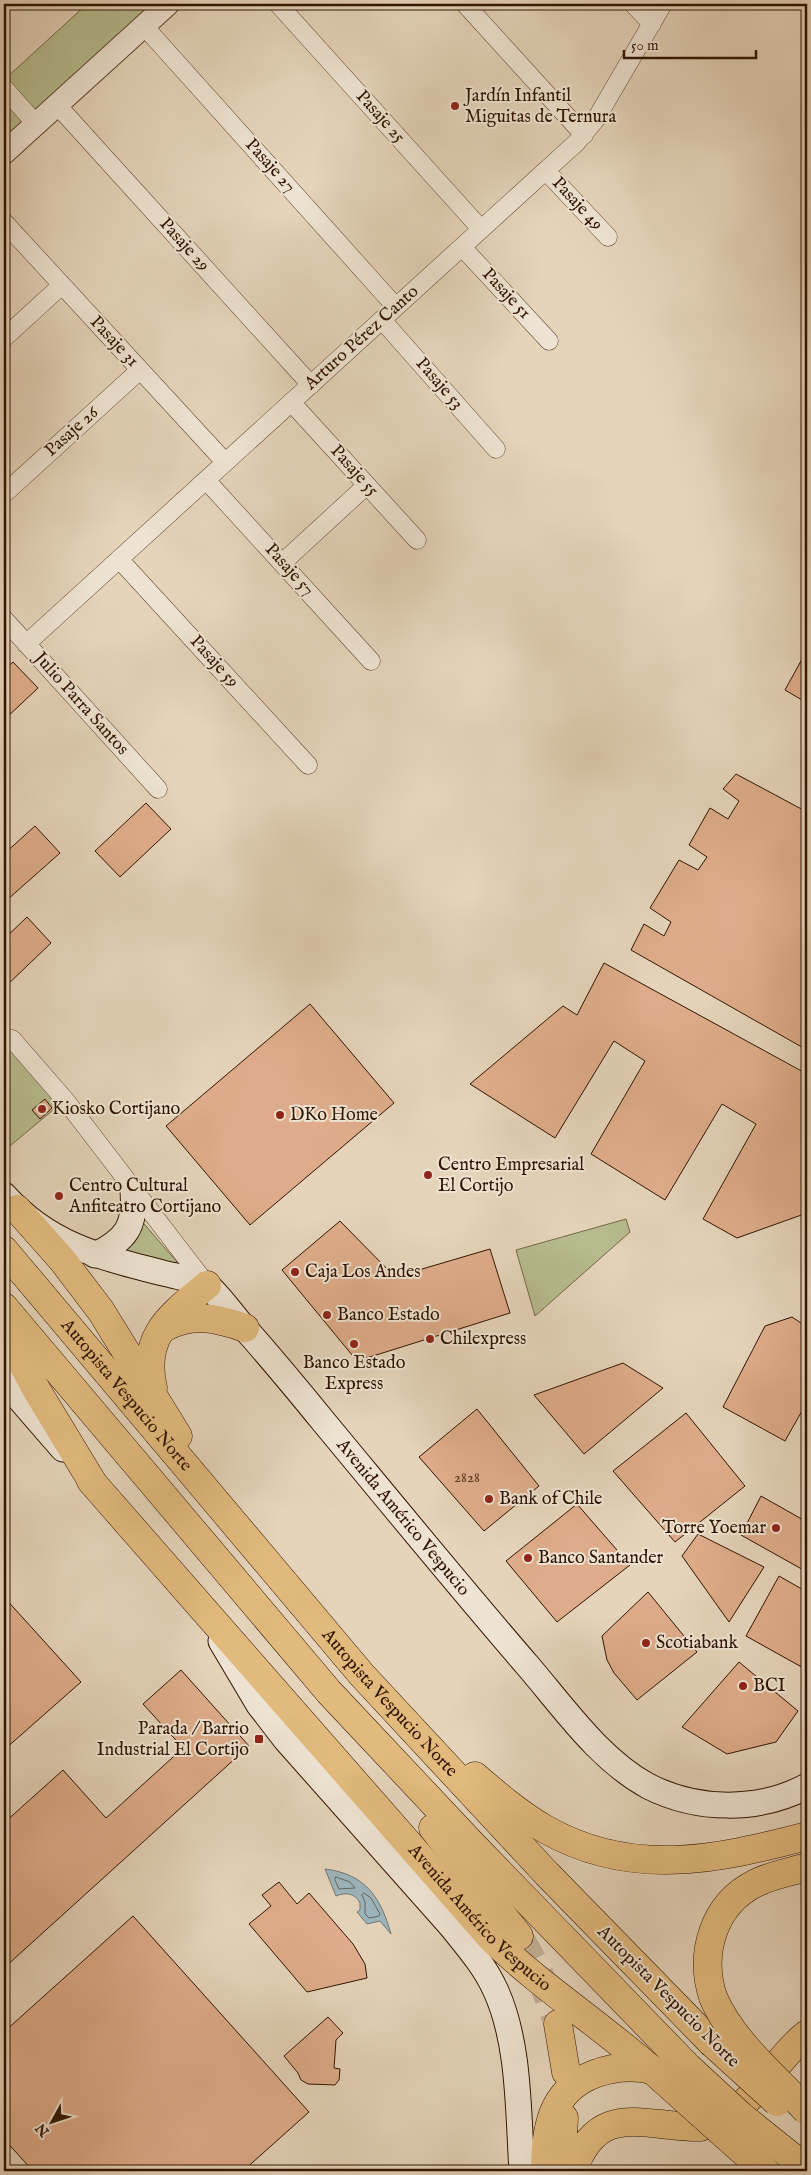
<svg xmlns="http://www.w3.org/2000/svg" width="811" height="2175" font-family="'IM FELL English',serif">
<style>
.green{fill:#b7bc8e;stroke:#746847}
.water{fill:#9cb5bc;stroke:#717571}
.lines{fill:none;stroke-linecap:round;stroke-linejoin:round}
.shore{stroke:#66645e;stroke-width:1}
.building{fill:#deac8a;stroke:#301400}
.motorway-tunnel{stroke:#c1ae95;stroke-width:28;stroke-dasharray:28 14;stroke-linecap:butt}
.minor-casing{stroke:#5d442e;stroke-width:19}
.tertiary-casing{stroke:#5d442e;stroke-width:24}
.secondary-casing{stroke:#301400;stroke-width:27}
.primary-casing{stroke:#301400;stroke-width:29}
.motorway-casing{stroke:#301400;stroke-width:29}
.minor{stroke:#eee3d2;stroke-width:18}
.tertiary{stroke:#eee3d2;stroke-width:22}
.secondary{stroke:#eee3d2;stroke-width:25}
.primary{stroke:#e2ba7d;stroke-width:28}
.motorway{stroke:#e2ba7d;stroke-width:28}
.primary-bridge-casing{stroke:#301400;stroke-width:29;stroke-linecap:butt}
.motorway-bridge-casing{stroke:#301400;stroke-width:29;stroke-linecap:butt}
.primary-bridge{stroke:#e2ba7d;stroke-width:28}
.motorway-bridge{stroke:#e2ba7d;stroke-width:28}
.poi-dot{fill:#8f2418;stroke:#eee3d2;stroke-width:2}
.labels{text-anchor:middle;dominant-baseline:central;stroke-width:4;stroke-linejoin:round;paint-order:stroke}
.number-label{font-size:15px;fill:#5c3a22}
.poi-label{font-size:18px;fill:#301400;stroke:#eee3d2;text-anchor:start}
.street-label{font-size:18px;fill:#301400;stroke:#eee3d2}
</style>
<rect width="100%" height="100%" fill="#e5d4ba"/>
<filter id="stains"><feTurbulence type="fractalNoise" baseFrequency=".004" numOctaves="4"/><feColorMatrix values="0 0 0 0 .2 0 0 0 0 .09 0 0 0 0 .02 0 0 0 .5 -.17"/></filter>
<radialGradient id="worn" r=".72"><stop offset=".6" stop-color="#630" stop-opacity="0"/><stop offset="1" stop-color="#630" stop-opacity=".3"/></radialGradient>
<path class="green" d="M87,4h65l-148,136v-60z
M4,1032l55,73 -54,45 -1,-2z
M139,1218l44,51 -62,-18z
M626,1219l4,13 -95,84 -19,-66z"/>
<path class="water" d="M325,1869c41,5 56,29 66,65l-11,-13 -13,3 -10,-12 3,-2v-7c-5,-10 -14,-11 -24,-7z"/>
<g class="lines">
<path class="shore" d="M336,1877l14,5 5,6 -16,1 -4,-9z
M364,1893l7,5 9,16 -1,2 -10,2 -4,-4v-12l-3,-7z"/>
</g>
<path class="building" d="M807,650v53l-22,-13z
M13,662l25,26 -34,32v-50z
M736,774l71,38v238l-176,-100 13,-26 20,12 7,-14 -21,-14 29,-48 19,10 9,-13 -18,-12 21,-37 18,11 11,-18 -16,-12z
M146,803l25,26 -51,48 -25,-26z
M35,826l25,27 -53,47 -3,-4v-42z
M27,917l24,26 -47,45v-49z
M604,963l203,111v139l-70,25 -34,-19 53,-95 -34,-20 -57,96 -74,-46 54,-93 -31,-20 -59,97 -85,-54 93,-78 14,9z
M310,1004l84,99 -144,122 -84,-99z
M45,1099l7,9 -12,11 -8,-9z
M340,1221l55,56 95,-28 20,64 -153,48 -75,-91z
M792,1317l15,10v75l-22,39 -62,-34 42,-81z
M623,1363l40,25 -79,66 -50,-59z
M477,1409l62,77 -55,45 -65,-74z
M686,1413l59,73 -70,56 -62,-71z
M761,1496l46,26v50l-66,-37z
M577,1504l53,61 -73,57 -51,-61z
M698,1534l66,33 -35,55 -47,-66z
M779,1576l28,16v78l-61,-34z
M648,1592l49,60 -60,48 -23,-27 -7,-13 -5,-24z
M4,1597l77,85 -77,68z
M739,1662l59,49 -22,31 -49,12 -45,-27z
M181,1670l68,76 -245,222v-145l59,-53 43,48 77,-70 -40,-44z
M279,1882l18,22 12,-11 44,51 12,20 2,14 -60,14 -58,-68 22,-18 -9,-11z
M133,1916l176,196 -66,59h-210l-29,-32v-107z
M328,2017l15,16 -7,7 -2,28 6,1 -1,11 -4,5 -27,-1 -7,-4 -3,-7 -14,-17z"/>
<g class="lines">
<path class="motorway-tunnel" d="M519,1936l19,34 20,54"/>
<defs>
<path id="minor" d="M278,4l203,225
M465,4l119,131
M633,4l19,20
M144,26l252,281
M4,88l32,36
M57,105l254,280
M546,171l62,66
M4,222l221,240
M462,247l87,94
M382,320l114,129
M4,338l58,-53
M291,402l126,138
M206,480l165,181
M4,494l136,-124
M119,559l189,206
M282,563l85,-78
M4,619l154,170
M26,644l551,-502 19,-23 67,-115
M12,1039l54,62 141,184"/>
<path id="tertiary" d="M4,153l164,-149"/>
<g id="secondary">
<path id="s1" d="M4,1195c45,50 96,62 159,78 11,3 37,7 46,14 11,10 21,24 31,36 29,32 56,65 83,98 68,82 135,164 205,245 36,42 71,93 120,120 49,25 111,26 159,0"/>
<path d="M95,1255c31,-15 41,-29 38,-64"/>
<path d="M4,1381l59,68"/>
<path d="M221,1641l38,64 27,35 165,186c16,20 33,39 44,63 25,53 23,124 27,182"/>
</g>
<g id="primary">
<path id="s2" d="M91,1481l401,458c55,53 121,94 178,147"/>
<path d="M545,2171c0,-19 1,-38 8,-57 15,-40 62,-52 100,-44"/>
</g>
<g id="motorway">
<path d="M17,1209l46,52 38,50 77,125"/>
<path id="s3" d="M4,1250l358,425 185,199 164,168"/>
<path d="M4,1307l325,385 141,150 218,225"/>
<path d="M164,1328c26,-16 53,-10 81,0"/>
<path d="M4,1329l32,60 57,94"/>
<path d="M153,1388c-12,-52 17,-72 54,-103"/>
<path d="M475,1776c22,19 44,38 70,53 86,49 171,31 262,7"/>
<path d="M433,1828l86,108"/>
<path d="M713,1997c-14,-43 0,-93 43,-114 16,-8 34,-11 51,-16"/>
<path d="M558,2024l8,48"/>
<path d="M561,2171l3,-53"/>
<path d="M573,2171c25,-71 70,-44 127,-44 52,-11 69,-63 107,-93"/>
</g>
</defs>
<use href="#minor" class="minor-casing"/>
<use href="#tertiary" class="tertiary-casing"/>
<use href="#secondary" class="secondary-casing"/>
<use href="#primary" class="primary-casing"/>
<use href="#motorway" class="motorway-casing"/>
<use href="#minor" class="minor"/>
<use href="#tertiary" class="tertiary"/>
<use href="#secondary" class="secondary"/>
<use href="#primary" class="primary"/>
<use href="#motorway" class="motorway"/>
<defs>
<path id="primary-bridge" d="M670,2086l95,85"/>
<path id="motorway-bridge" d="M713,1997c19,45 62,79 94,114
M711,2042l66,60
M688,2067l53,49 66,53"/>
</defs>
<use href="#primary-bridge" class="primary-bridge-casing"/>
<use href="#motorway-bridge" class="motorway-bridge-casing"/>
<use href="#primary-bridge" class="primary-bridge"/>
<use href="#motorway-bridge" class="motorway-bridge"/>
</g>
<g class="poi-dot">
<circle cx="455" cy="106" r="5"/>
<circle cx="42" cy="1109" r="5"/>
<circle cx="280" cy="1115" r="5"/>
<circle cx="428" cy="1175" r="5"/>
<circle cx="59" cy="1196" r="5"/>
<circle cx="295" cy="1272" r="5"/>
<circle cx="327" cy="1315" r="5"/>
<circle cx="430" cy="1339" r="5"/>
<circle cx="354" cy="1344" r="5"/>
<circle cx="489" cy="1499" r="5"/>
<circle cx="776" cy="1528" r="5"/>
<circle cx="528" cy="1558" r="5"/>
<circle cx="646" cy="1643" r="5"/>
<circle cx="743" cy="1686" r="5"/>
<rect x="254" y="1734" width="10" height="10" rx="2.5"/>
</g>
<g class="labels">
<g class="number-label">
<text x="467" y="1477">2828</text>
</g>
<g class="poi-label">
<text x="465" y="96">Jardín Infantil<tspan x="465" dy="21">Miguitas de Ternura</tspan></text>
<text x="52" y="1109">Kiosko Cortijano</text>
<text x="290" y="1115">DKo Home</text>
<text x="438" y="1165">Centro Empresarial<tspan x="438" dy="21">El Cortijo</tspan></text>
<text x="69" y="1186">Centro Cultural<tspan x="69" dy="21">Anfiteatro Cortijano</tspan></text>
<text x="305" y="1272">Caja Los Andes</text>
<text x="337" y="1315">Banco Estado</text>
<text x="440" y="1339">Chilexpress</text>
<text x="354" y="1363" text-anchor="middle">Banco Estado<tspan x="354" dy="21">Express</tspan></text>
<text x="499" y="1499">Bank of Chile</text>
<text x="766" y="1528" text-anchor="end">Torre Yoemar</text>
<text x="538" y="1558">Banco Santander</text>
<text x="656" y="1643">Scotiabank</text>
<text x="753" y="1686">BCI</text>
<text x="249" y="1729" text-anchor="end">Parada / Barrio<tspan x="249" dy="21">Industrial El Cortijo</tspan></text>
</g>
<g class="street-label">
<text transform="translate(380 117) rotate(48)">Pasaje 25</text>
<text transform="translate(270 166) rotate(48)">Pasaje 27</text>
<text transform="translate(577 204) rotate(47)">Pasaje 49</text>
<text transform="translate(184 245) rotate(48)">Pasaje 29</text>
<text transform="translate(506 294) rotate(47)">Pasaje 51</text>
<text transform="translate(362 338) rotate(-42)">Arturo Pérez Canto</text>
<text transform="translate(114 342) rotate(47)">Pasaje 31</text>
<text transform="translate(439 384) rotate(49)">Pasaje 53</text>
<text transform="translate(72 432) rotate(-42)">Pasaje 26</text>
<text transform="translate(354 471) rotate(48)">Pasaje 55</text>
<text transform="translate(289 570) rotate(48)">Pasaje 57</text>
<text transform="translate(214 662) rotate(48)">Pasaje 59</text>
<text transform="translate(81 704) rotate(48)">Julio Parra Santos</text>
<text stroke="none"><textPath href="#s3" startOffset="190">Autopista Vespucio Norte</textPath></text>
<text stroke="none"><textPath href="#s1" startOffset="530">Avenida Américo Vespucio</textPath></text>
<text stroke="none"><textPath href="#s3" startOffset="595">Autopista Vespucio Norte</textPath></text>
<text stroke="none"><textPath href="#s2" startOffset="585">Avenida Américo Vespucio</textPath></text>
<text transform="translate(668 1997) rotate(45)">Autopista Vespucio Norte</text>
</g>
</g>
<rect width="811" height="2175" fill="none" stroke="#e5d4ba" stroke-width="20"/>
<rect x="5" y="5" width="801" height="2165" fill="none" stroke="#301400" stroke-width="2.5"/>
<rect x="10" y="10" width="791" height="2155" fill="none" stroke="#301400"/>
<g transform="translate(52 2122) rotate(230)" stroke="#eee3d2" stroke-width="4" paint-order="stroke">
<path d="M0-4L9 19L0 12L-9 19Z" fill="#301400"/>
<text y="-8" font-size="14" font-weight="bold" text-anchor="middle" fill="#301400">N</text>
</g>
<path d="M624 50v8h132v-8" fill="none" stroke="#301400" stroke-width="2.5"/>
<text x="631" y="50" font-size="15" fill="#301400" stroke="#eee3d2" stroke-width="4" paint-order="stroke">50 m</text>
<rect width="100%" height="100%" filter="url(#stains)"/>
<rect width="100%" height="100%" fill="url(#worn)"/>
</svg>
